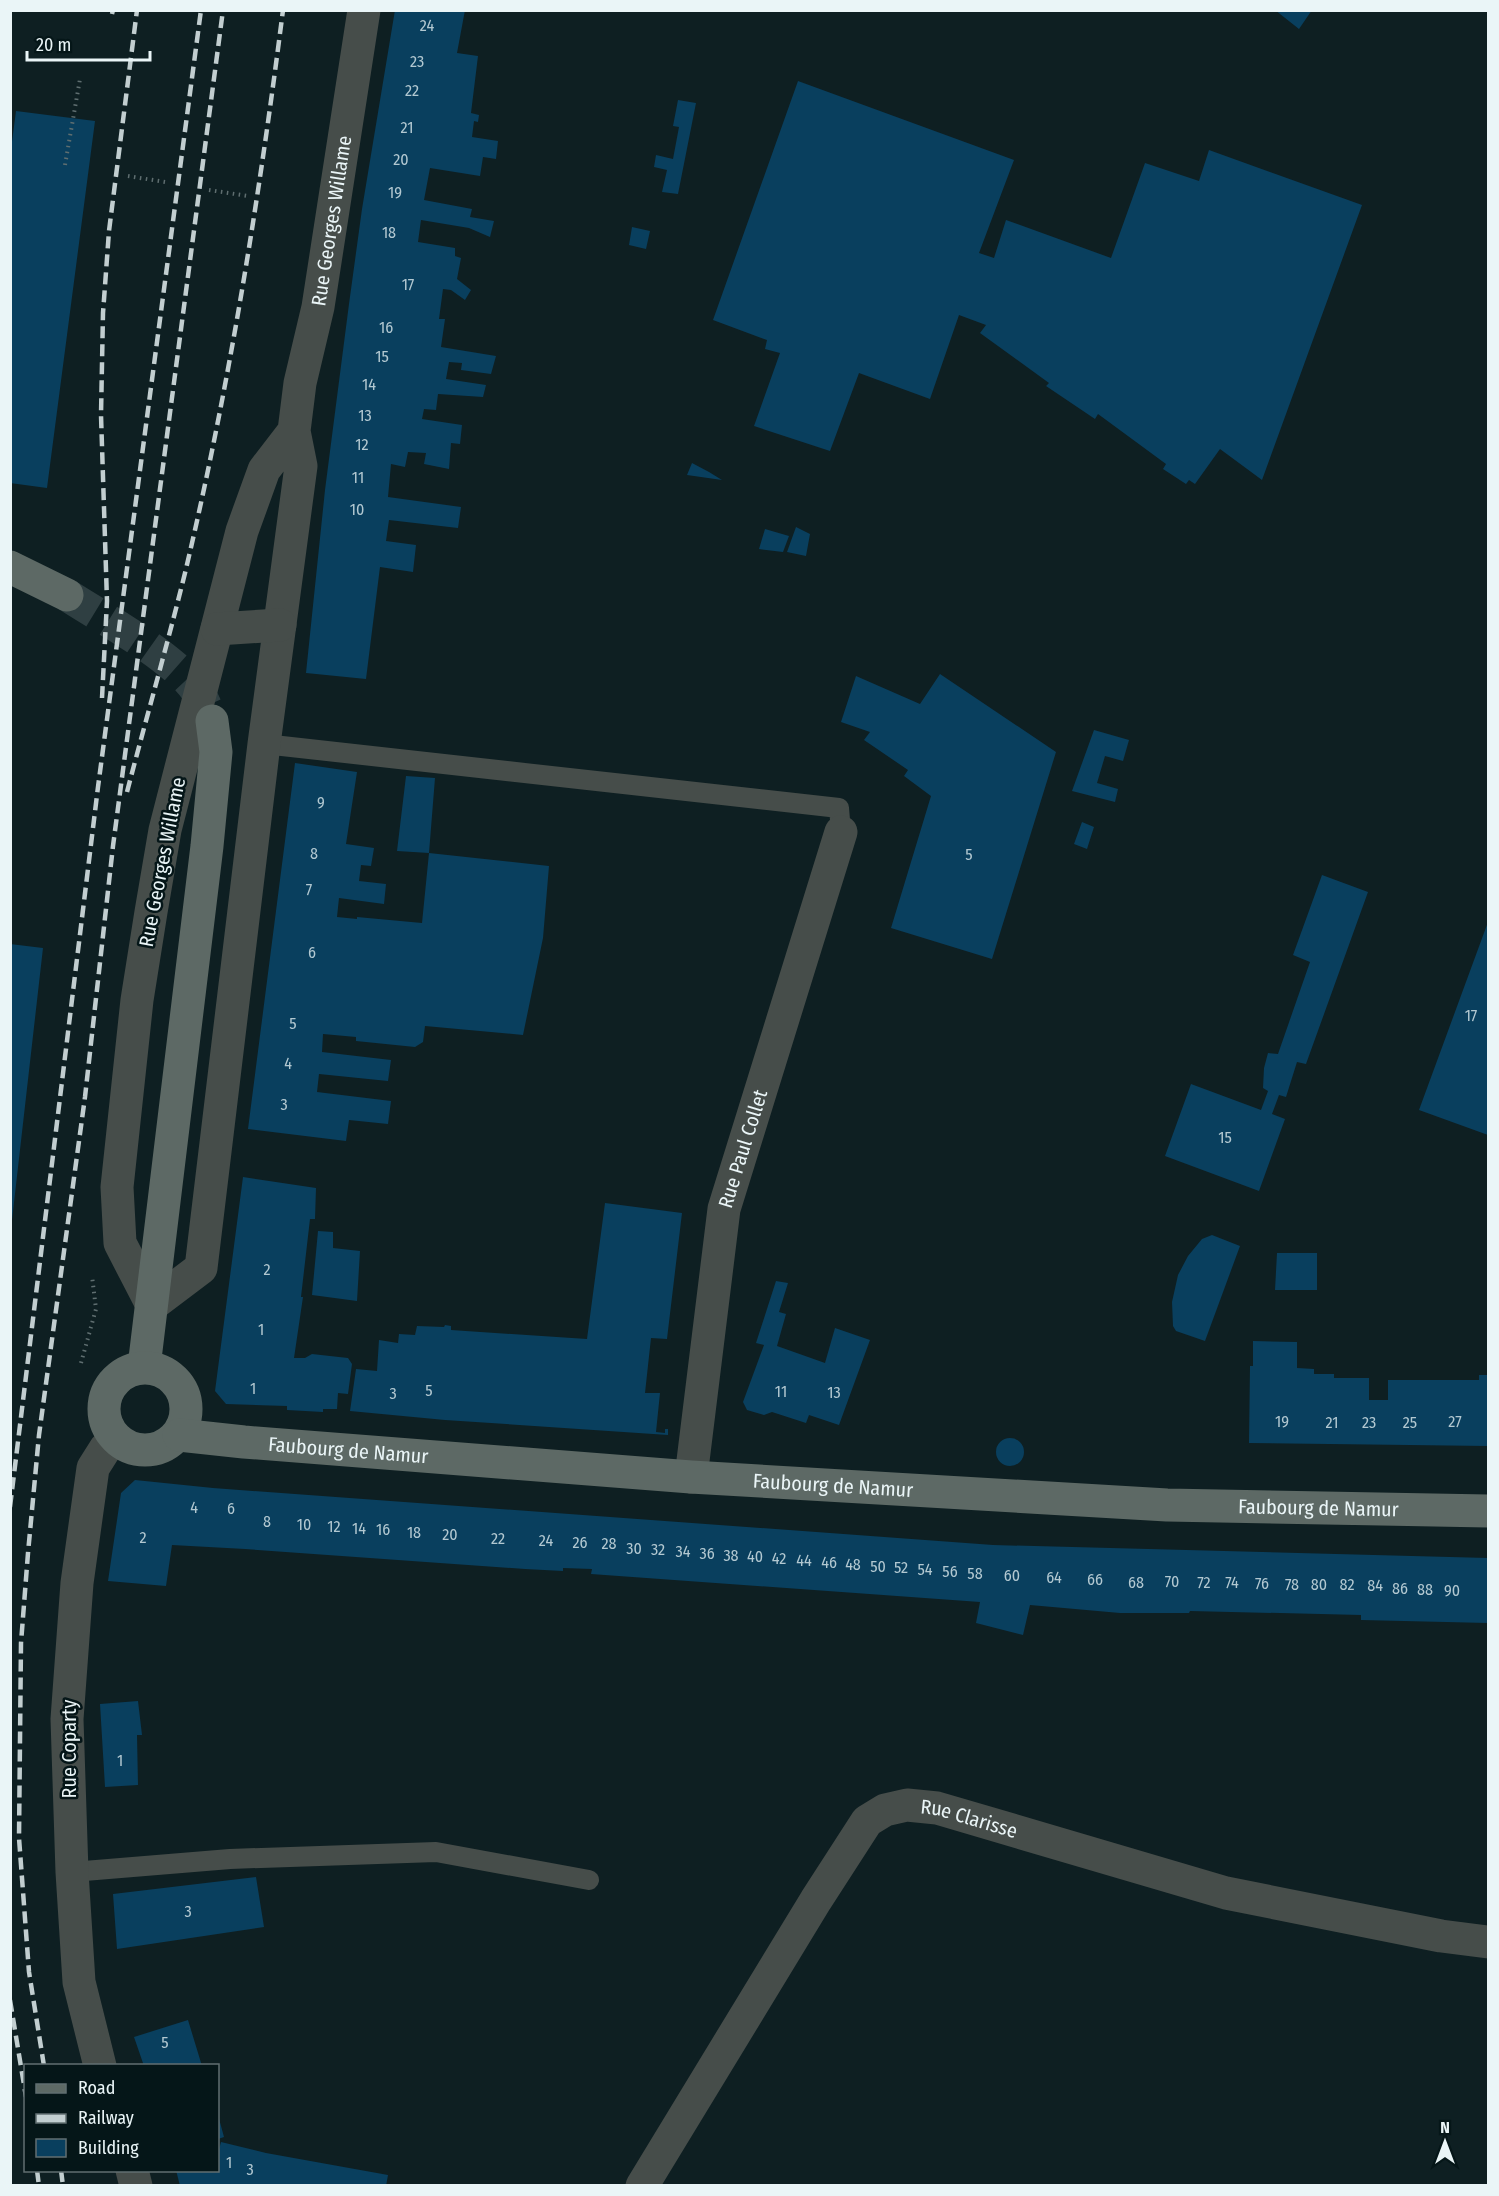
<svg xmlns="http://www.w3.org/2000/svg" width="1499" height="2196" font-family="'Fira Sans Condensed',sans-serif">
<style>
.building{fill:#093f5e}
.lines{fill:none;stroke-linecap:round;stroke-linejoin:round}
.secondary-tunnel{stroke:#2f3f42;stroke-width:33;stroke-dasharray:33 16;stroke-linecap:butt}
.path{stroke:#5f6e70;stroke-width:4;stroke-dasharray:1.5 4.5;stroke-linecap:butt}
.lane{stroke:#464d4a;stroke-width:20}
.street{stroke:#464d4a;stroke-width:33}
.secondary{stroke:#5d6965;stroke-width:33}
.rail{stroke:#c2ced0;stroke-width:4.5;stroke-dasharray:12 6;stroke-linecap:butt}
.labels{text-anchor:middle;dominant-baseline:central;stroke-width:5;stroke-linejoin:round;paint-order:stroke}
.number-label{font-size:16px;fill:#b2c8d1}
.street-label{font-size:20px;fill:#eaf5f7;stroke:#051618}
</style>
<rect width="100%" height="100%" fill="#0e1f22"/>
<path class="building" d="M395,10h70l-8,43 21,3 -7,57 8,2 -1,7 -4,-1 -2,16 26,4 -2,18 -13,-2 -3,19 -50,-8 -6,32 48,9 -2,8 24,4 -4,16 -21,-9 -48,-8 -3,22 37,6v8l6,2 -4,21 14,11 -6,10 -14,-10 -8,-1 -4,30h6l-4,28 55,9 -5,18 -30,-4 1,-7 -13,-1 -3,17 40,6 -3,12 -45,-3 -2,16 -12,-1 -2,10 40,6 -2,19 -9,-1 -2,26 -25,-5 2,-11 -18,-1 -3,15 -14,-3 -3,33 73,10 -3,21 -69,-8 -3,21 30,4 -3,27 -33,-5 -14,112 -60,-6 19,-183 24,-186 13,-95z
M1275,10h37l-13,19z
M798,81l216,79 -35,93 15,5 12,-38 105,38 34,-95 54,18 10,-31 153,55 -100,275 -42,-31 -25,35 -6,-4 -3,4 -23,-15 3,-5 -68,-50 -3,5 -49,-33 3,-3 -69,-50 6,-8 -27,-10 -29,84 -71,-26 -29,78 -76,-25 26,-73 -15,-4 2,-9 -54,-20z
M678,100l18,3 -18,91 -16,-2 5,-22 -13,-3 2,-12 17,4 6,-32 -6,-1z
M16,111l79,10 -48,367 -37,-5v-326z
M632,227l18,4 -4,18 -17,-4z
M692,463l17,9 13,8 -35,-5z
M796,527l14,7 -4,22 -19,-4z
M765,529l24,7 -6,16 -24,-3z
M940,674l116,78 -64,207 -101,-31 40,-132 -27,-20 4,-6 -44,-30 6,-8 -29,-10 15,-46 64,28z
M1094,730l35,10 -6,21 -18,-5 -8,27 21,6 -3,13 -43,-11z
M295,763l62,9 -11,72 28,4 -3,18 -10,-1 -2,16 27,3 -2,20 -45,-6 -2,19 20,2v-2l65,6 7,-70 120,13 -6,72 -20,97 -98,-9 -2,16 -8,5 -59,-6v-4l-33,-3 -1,18 69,8 -3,21 -69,-7 -2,18 74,9 -3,23 -39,-4 -3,21 -98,-12z
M406,776l29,2 -6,75 -32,-2z
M1082,822l12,5 -7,22 -13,-5z
M1322,875l46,17 -62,172 -9,-2 -11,35 -7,-2 -7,19 13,5 -26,72 -94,-35 26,-72 70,26 7,-19 -5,-3 1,-20 4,-15 10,1 32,-92 -17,-7z
M1488,922v213l-69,-25z
M10,944l33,4 -31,272h-2z
M243,1177l73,11 -1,31h-5l-9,78h2l-9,61h11l7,-4 36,4 4,6 -4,30 -10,-1 -1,16h-14v3l-36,-2v-4l-61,-2 -11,-13z
M605,1203l77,10 -15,126 -16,-1 -6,55h15l-4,39 9,1v-4h3v6l-223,-15 -95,-9 6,-42 21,2 2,-31 19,3 1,-9 16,1 2,-9 27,1 1,-2 6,1v4l136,9z
M318,1231l15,1v16l27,3 -3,50 -45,-6z
M1212,1235l28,11 -35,95 -29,-10 -3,-5 -1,-24 6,-27 10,-19 14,-17z
M1277,1253h40v37h-42z
M776,1281l12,2 -9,29 7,2 -9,32 48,17 10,-35 35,12 -31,85 -30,-10 -3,8 -34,-11 -8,3 -17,-5 -4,-8 21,-57 -8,-2z
M1253,1341l44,1v26l17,1v5h20v4h35v22h19v-20h91v-5h9v71l-239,-3 1,-77h3z
M996 1452a14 14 0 1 1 28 0a14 14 0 1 1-28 0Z
M135,1480l78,8 780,57 495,13v65l-127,-3v-5l-171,-4 -1,2h-69l-90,-8 -7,30 -47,-12 4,-21 -389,-28 1,-5 -29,-1v3l-38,-2 -280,-20 -73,-4 -6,41 -58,-5 13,-88z
M138,1701l4,34h-5l1,50 -33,2 -5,-83z
M256,1877l8,50 -147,22 -4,-55z
M188,2020l14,46h-58l-10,-29z
M218,2115l6,22 -6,2z
M221,2142l45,11 122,22 -2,11h-206l-4,-16h42v-17z"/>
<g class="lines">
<path class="secondary-tunnel" d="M67,595c37,24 106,61 130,96 6,8 9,17 13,25"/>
<path class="path" d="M65,165l15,-86
M128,176l37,6
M209,190l39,6
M10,684h1
M81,1363l15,-54 -4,-33"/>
<path class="lane" d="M264,744l575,64 2,24
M72,1872l158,-13 206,-7 153,28"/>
<g class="street">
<path id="s1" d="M294,431l-30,39 -22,61 -77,299 -14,82 -14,88 -20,187 3,56 32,62 49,-37 63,-524 37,-278 -7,-35 6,-48 18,-76 46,-297"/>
<path d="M217,629l63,-4"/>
<path id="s2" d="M691,1477l33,-268 117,-377"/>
<path d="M100,2066l-21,-84 -7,-110 -5,-153 10,-136 16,-115 12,-19 11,-10"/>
<path d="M132,2170l4,16"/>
<path id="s3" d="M642,2186l174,-286 51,-79 18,-11 22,-5 30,3 289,85 215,43 47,6"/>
</g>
<g class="secondary">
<path d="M10,567l57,28"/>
<path d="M144,1367l63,-521 9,-94 -4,-31"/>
<circle cx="145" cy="1409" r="41"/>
<path id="s4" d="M179,1435l65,7 447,35 476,28 321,6"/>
</g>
<path class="rail" d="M112,14l1,-4
M102,698l5,-97 -6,-186 2,-102 6,-82 28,-221
M127,792c19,-73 40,-146 58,-219 44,-185 74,-374 98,-563
M10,1507l88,-720 103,-777
M10,2000l16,97
M44,2066l-15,-94 -10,-134 2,-195 7,-90 11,-118 46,-338 28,-251 110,-836
M37,2170l2,16
M61,2170l2,16"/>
</g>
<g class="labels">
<g class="number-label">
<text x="427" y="25">24</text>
<text x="417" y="61">23</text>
<text x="412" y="90">22</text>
<text x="407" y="127">21</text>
<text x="401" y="159">20</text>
<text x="395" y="192">19</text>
<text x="389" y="232">18</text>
<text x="408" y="284">17</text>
<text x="386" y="327">16</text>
<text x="382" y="356">15</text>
<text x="369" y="384">14</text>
<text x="365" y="415">13</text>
<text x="362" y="444">12</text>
<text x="358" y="477">11</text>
<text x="357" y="509">10</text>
<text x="321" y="802">9</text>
<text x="314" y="853">8</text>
<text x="969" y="854">5</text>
<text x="309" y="889">7</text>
<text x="312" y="952">6</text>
<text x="1471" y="1015">17</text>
<text x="293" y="1023">5</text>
<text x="288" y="1063">4</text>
<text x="284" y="1104">3</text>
<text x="1225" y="1137">15</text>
<text x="267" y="1269">2</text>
<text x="261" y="1329">1</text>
<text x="253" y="1388">1</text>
<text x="429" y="1390">5</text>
<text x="781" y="1391">11</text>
<text x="834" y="1392">13</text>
<text x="393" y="1393">3</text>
<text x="1282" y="1421">19</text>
<text x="1455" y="1421">27</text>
<text x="1332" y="1422">21</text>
<text x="1369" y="1422">23</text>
<text x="1410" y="1422">25</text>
<text x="194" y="1507">4</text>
<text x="231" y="1508">6</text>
<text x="267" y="1521">8</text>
<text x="304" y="1524">10</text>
<text x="334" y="1526">12</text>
<text x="359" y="1528">14</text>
<text x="383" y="1529">16</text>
<text x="414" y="1532">18</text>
<text x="450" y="1534">20</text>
<text x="143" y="1537">2</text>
<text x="498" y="1538">22</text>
<text x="546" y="1540">24</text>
<text x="580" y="1542">26</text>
<text x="609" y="1543">28</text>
<text x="634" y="1548">30</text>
<text x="658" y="1549">32</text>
<text x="683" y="1551">34</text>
<text x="707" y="1553">36</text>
<text x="731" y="1555">38</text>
<text x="755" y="1556">40</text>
<text x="779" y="1558">42</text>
<text x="804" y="1560">44</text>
<text x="829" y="1562">46</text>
<text x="853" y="1564">48</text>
<text x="878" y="1566">50</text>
<text x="901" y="1567">52</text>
<text x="925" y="1569">54</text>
<text x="950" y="1571">56</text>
<text x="975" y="1573">58</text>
<text x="1012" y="1575">60</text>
<text x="1054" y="1577">64</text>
<text x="1095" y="1579">66</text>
<text x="1172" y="1581">70</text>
<text x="1136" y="1582">68</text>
<text x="1204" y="1582">72</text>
<text x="1232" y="1582">74</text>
<text x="1262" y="1583">76</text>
<text x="1292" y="1584">78</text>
<text x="1319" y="1584">80</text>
<text x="1347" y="1584">82</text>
<text x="1375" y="1585">84</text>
<text x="1400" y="1588">86</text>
<text x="1425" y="1589">88</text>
<text x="1452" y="1590">90</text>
<text x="120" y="1760">1</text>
<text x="188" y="1911">3</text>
<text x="165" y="2042">5</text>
<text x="229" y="2162">1</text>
<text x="250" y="2169">3</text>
</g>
<g class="street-label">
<text stroke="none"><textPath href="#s1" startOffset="2028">Rue Georges Willame</textPath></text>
<text transform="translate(162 862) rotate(-79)">Rue Georges Willame</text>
<text stroke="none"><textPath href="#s2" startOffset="333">Rue Paul Collet</textPath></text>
<text stroke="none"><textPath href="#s4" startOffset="170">Faubourg de Namur</textPath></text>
<text stroke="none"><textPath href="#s4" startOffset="656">Faubourg de Namur</textPath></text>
<text stroke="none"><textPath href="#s4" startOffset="1142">Faubourg de Namur</textPath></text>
<text transform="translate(69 1749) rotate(-90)">Rue Coparty</text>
<text stroke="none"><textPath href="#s3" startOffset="536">Rue Clarisse</textPath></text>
</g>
</g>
<rect width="1499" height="2196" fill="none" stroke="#eaf5f7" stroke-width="24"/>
<rect x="24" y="2064" width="195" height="108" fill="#051618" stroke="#616f71" stroke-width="1.5"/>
<rect x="36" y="2084" width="30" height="9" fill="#5d6965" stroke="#616f71" stroke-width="1.5"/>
<text x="78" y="2094" font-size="18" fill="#eaf5f7">Road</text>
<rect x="36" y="2114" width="30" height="9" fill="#c2ced0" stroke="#616f71" stroke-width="1.5"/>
<text x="78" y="2124" font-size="18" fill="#eaf5f7">Railway</text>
<rect x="36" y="2139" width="30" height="18" fill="#093f5e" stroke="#616f71" stroke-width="1.5"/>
<text x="78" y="2154" font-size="18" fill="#eaf5f7">Building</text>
<g transform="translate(1445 2142)" stroke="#051618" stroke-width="4.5" paint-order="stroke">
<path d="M0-4.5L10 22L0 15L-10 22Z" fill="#eaf5f7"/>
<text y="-9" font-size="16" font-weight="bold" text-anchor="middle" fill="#eaf5f7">N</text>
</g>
<path d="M27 51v9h123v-9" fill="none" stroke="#eaf5f7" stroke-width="3"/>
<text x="36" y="51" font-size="18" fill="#eaf5f7" stroke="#051618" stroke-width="4.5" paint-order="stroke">20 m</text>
</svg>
